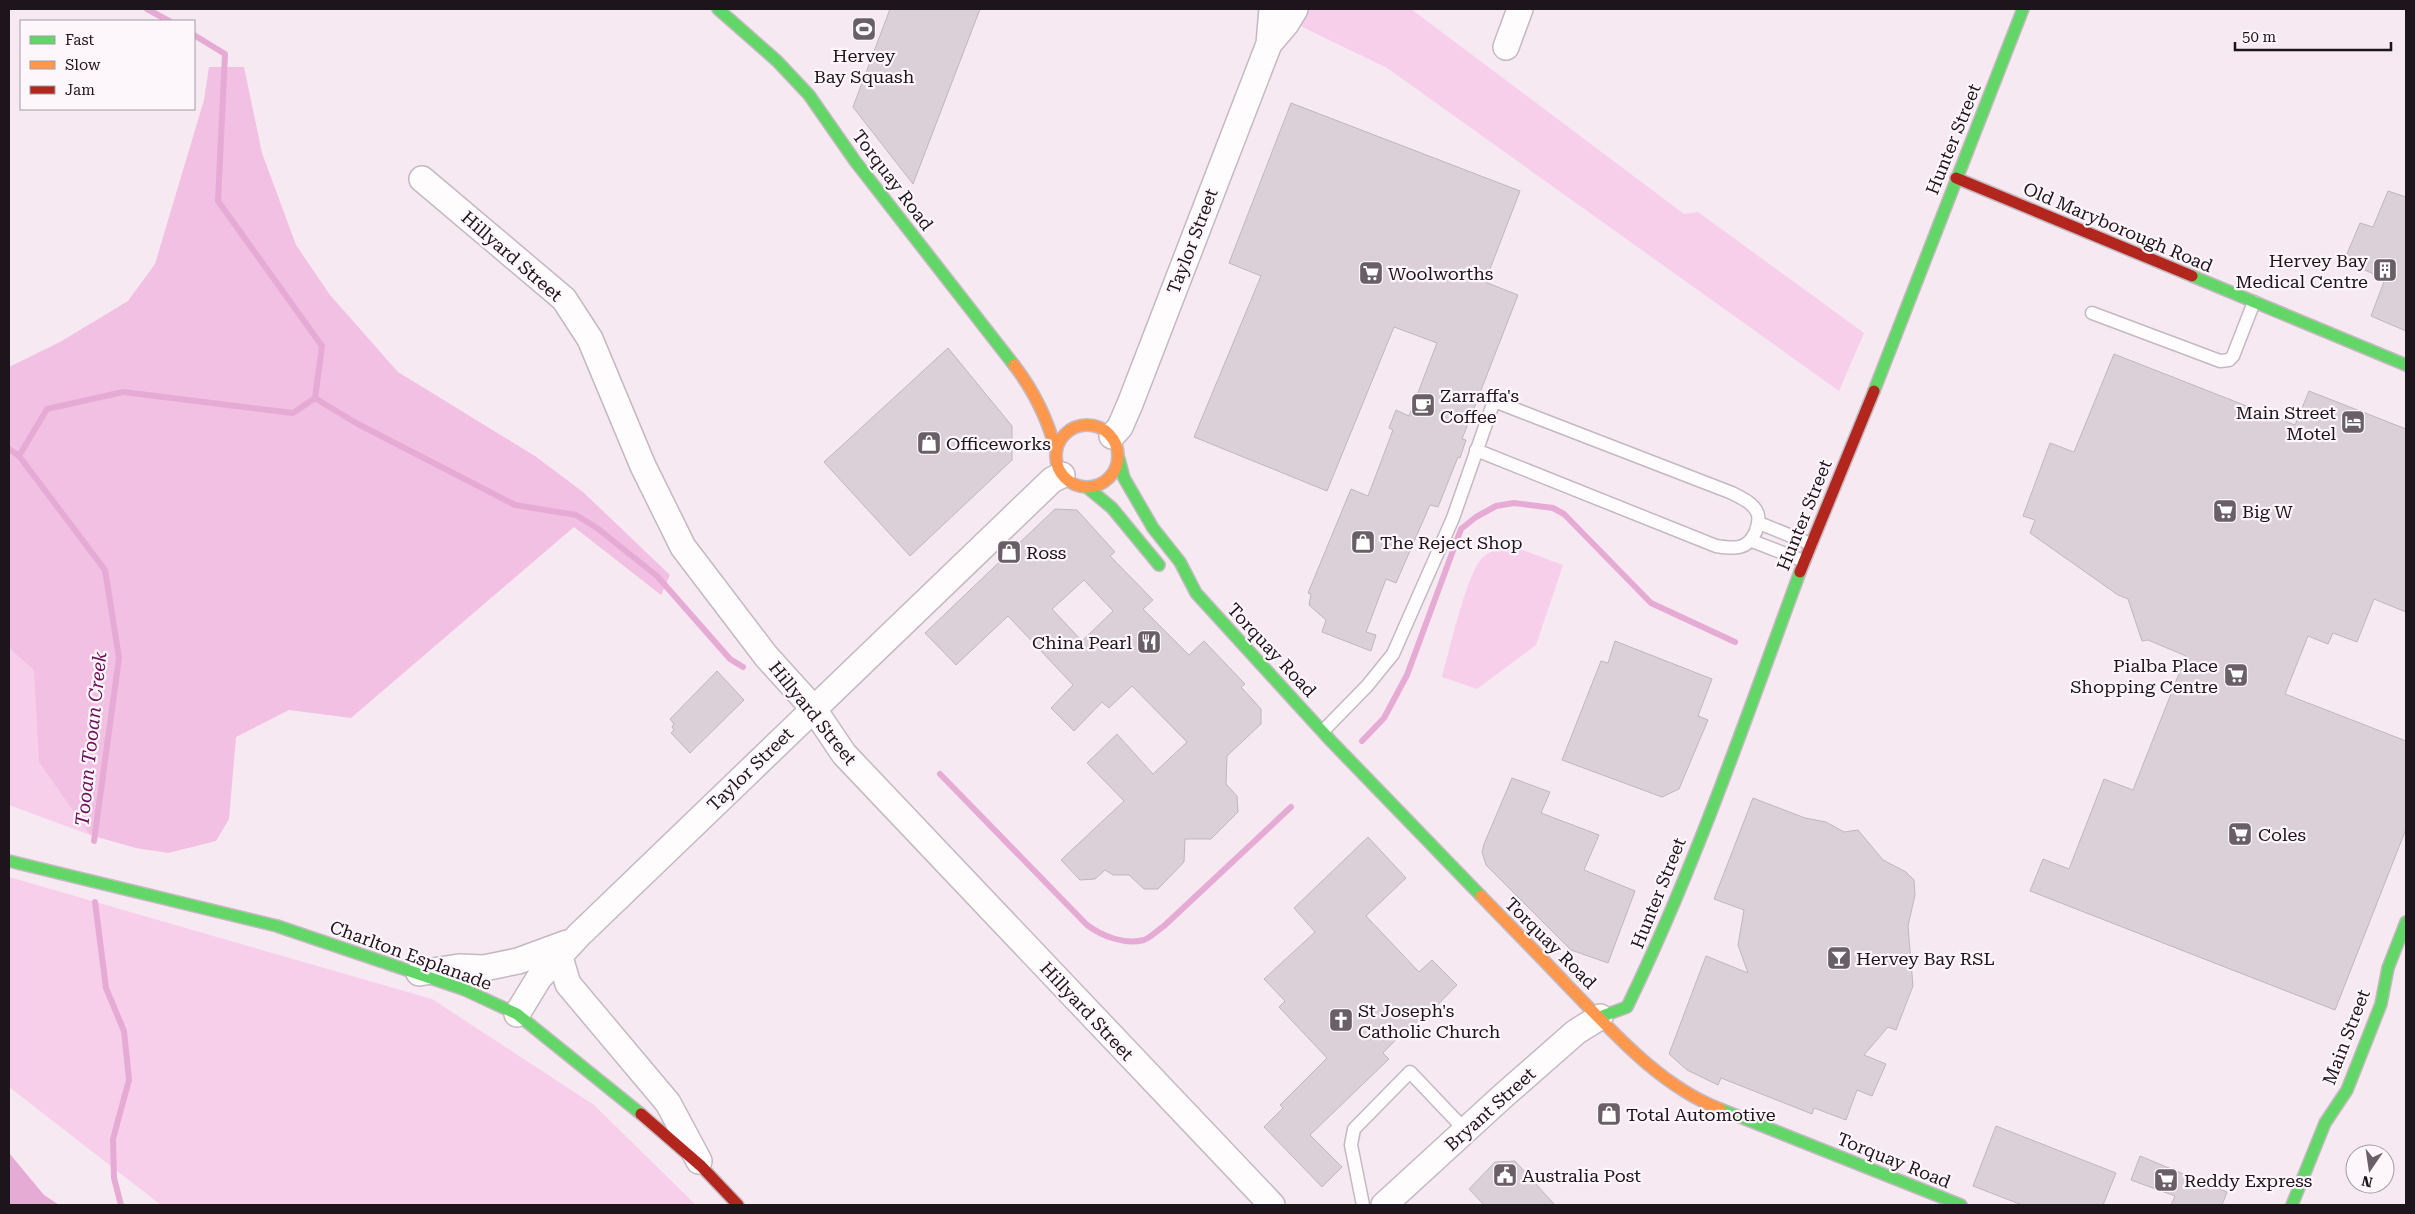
<svg xmlns="http://www.w3.org/2000/svg" width="2415" height="1214" font-family="'Roboto Serif',serif">
<style>
.green{fill:#f8cfeb}
.forest{fill:#f2c0e3}
.water{fill:#e6abd5}
.lines{fill:none;stroke-linecap:round;stroke-linejoin:round}
.stream{stroke:#e6abd5;stroke-width:6}
.building{fill:#dbd0d7;stroke:#c1b6be;fill-rule:evenodd}
.lane-casing{stroke:#c4b9c0;stroke-width:15}
.street-casing{stroke:#c4b9c0;stroke-width:28}
.fast-casing{stroke:#c4b9c0;stroke-width:14}
.slow-casing{stroke:#c4b9c0;stroke-width:14}
.jam-casing{stroke:#c4b9c0;stroke-width:14}
.lane{stroke:#fefcfd;stroke-width:12}
.street{stroke:#fefcfd;stroke-width:25}
.fast{stroke:#63d668;stroke-width:11}
.slow{stroke:#ff974d;stroke-width:11}
.jam{stroke:#b3261e;stroke-width:11}
.labels{text-anchor:middle;dominant-baseline:central;stroke-width:4.5;stroke-linejoin:round;paint-order:stroke}
.poi-label{font-size:18px;fill:#1e141b;stroke:#fdf7fb;text-anchor:start}
.street-label{font-size:18px;fill:#1e141b;stroke:#fdf7fb}
.water-label{font-size:19px;font-style:italic;fill:#6c0e59;stroke:#fdf7fb}
</style>
<rect width="100%" height="100%" fill="#f6e9f2"/>
<path class="green" d="M1303,9h108l273,205 14,-2 166,121 -25,58 -452,-323 -91,-44z
M1515,547l48,18 -27,80 -59,44 -35,-12c7,-24 25,-106 41,-120 10,-8 20,-9 32,-10z
M9,621l25,49 56,165 -81,-30z
M9,877l423,122 162,106 102,100h-535l-152,-118z"/>
<path class="forest" d="M209,67h35l18,86 34,92 34,50 68,77 137,84 48,36 87,83 -9,20 -87,-68 -223,191 -62,-8 -53,27 -7,82 -13,22 -48,12 -32,-5 -46,-13 -51,-73 -5,-92 -25,-22v-281l51,-25 68,-41 27,-37 49,-164z"/>
<path class="water" d="M9,1153l35,42 15,10h-50z"/>
<g class="lines">
<path class="stream" d="M147,9l22,12
M315,398l41,25 159,82 61,10 21,13 60,48 73,83 13,8
M9,449l10,7
M1362,741l22,-23 23,-43 54,-146 15,-12 20,-11 18,-3 39,5 11,6 87,89 84,39
M940,774l147,151c15,11 37,20 57,15 6,-2 14,-10 20,-14l127,-119
M94,841l25,-183 -14,-88 -86,-114 28,-47 76,-17 170,21 22,-15 7,-52 -104,-145 7,-147 -31,-19
M95,902l11,86 18,43 5,49 -16,59 1,39 7,27"/>
</g>
<path class="building" d="M890,9h90l-67,175 -60,-77z
M1291,103l229,88 -35,91 33,13 -56,144 4,1 -6,18 -2,-1 -20,50 -8,-2 -34,78 -10,-4 -20,53 10,3 -5,16 -49,-19 4,-12 -17,-15 2,-11 -3,-1 43,-104 17,7 25,-66 -4,-2 7,-18 13,6 28,-73 -43,-16 -67,164 -133,-54 67,-161 -32,-13z
M2388,191l18,6v134l-35,-15 14,-37 -41,-18 16,-38 13,4z
M948,348l64,78v34l-102,96 -86,-94z
M2114,354l181,71 14,-34 97,38v183l-32,-13 -17,43 -24,-9 -5,11 -20,-8 -23,58 121,47v88l-71,181 -305,-119 13,-32 26,10 35,-90 29,11 53,-134 -38,-16 -6,1 -14,-42 -10,-4 -88,-62 5,-13 -12,-4 27,-73 24,9z
M1055,509l22,1 38,42 -5,4 43,44 -10,9 46,46 15,-14 41,43 -4,3 20,22v15l-34,32 -1,28 11,12 1,16 -27,27h-26l-1,23 -26,27h-14l-15,-14h-16l-8,-5 -10,9 -15,1 -19,-20 63,-59 -37,-38 30,-29 36,40 34,-32 -55,-56 -23,22 -7,-6 -28,29 -23,-23 22,-23 -65,-69 -52,49 -31,-32zM1084,580l29,31 -31,30 -30,-32z
M1615,641l97,38 -14,37 10,4 -29,69 -17,8 -100,-37 39,-99 7,2z
M717,671l27,29 -54,53 -19,-20 3,-3 -2,-3 2,-3 -4,-5z
M1512,778l38,14 -9,21 58,22 -15,35 51,21 -27,72 -37,-13 -85,-85 -4,-13 2,-8z
M1753,798l52,20 21,4 18,10 14,-2 25,30 23,12 8,8 1,15 -7,31 5,60 -17,44 -8,-3 -24,28 22,9 -14,32 -15,-6 -11,30 -32,-12 -2,6 -91,-36 -3,7 -31,-15 -18,-16 37,-98 42,17 -10,-28 6,-35 -30,-11z
M1368,837l38,41 -40,38 53,56 13,-12 25,25 -42,43 -4,-4 -28,29 6,6 -79,76 32,32 -20,20 -58,-60 19,-19 -3,-3 47,-47 -48,-51 6,-6 -21,-22 51,-47 -21,-24z
M1996,1126l120,47 -13,32h-81l-49,-19z
M2140,1156l87,36 -5,13h-51l4,-9 -44,-16z
M1515,1161l40,44h-71l-15,-16 26,-27z"/>
<g class="lines">
<defs>
<path id="lane" d="M2092,313l128,48 9,-1 4,-4 21,-54
M1759,523l52,21
M1752,541l52,20
M1323,731l44,-45 26,-32 60,-136 41,-117 238,92c9,5 20,9 25,19 3,6 1,13 -1,19 -8,19 -21,18 -40,15l-240,-96
M1363,1205l-12,-60 3,-16 56,-57 56,59"/>
<path id="street" d="M1269,44l17,-20 9,-15
M1506,47l14,-38
M422,179l142,120 26,40 53,127 40,81 83,109 47,52 31,46 428,451
M1112,436l8,-9 10,-23 139,-360 3,-35
M559,954l9,30 100,119 31,58
M419,973l40,-6 25,1 34,-7 49,-18
M517,1014l22,-36 40,-43 473,-455 10,-5
M1384,1205l119,-109 73,-64 24,-15"/>
<path id="fast" d="M718,9l59,52 32,34 46,66 159,204
M2192,276l214,89
M1874,391l149,-382
M1119,459l5,19 29,50 27,34 16,31 135,148 150,155
M1088,488l24,20 47,57
M9,861l268,65 186,63 54,25 124,100
M1600,1017l27,-10c68,-140 119,-289 173,-435
M1720,1109l241,96
M2292,1205l33,-82 22,-33 34,-86 7,-36 18,-46"/>
<path id="slow" d="M1014,365c20,26 34,55 42,86
M1056 456a31 31 0 1 1 62 0a31 31 0 1 1-62 0Z
M1481,896c29,30 59,60 88,91 44,45 91,99 151,122"/>
<path id="jam" d="M1956,178l236,98
M1800,572l74,-181
M641,1114l60,52 37,39"/>
</defs>
<use href="#lane" class="lane-casing"/>
<use href="#street" class="street-casing"/>
<use href="#fast" class="fast-casing"/>
<use href="#slow" class="slow-casing"/>
<use href="#jam" class="jam-casing"/>
<use href="#lane" class="lane"/>
<use href="#street" class="street"/>
<use href="#fast" class="fast"/>
<use href="#slow" class="slow"/>
<use href="#jam" class="jam"/>
</g>
<defs>
<symbol id="stadium-square" viewBox="-11 -11 22 22"><rect x="-9" y="-9" width="18" height="18" rx="4" fill="#6a5f66" stroke="#fdf7fb"/><path d="M0-5a6.5 5 0 1 0 0 10a6.5 5 0 1 0 0-10ZM-3.5-1.8h7v3.6h-7Z" fill="#fff"/></symbol>
<symbol id="building-square" viewBox="-11 -11 22 22"><rect x="-9" y="-9" width="18" height="18" rx="4" fill="#6a5f66" stroke="#fdf7fb"/><path d="M-4-6H4V6H1V3H-1V6H-4ZM-2.5-4.3h1.7v1.8h-1.7ZM.8-4.3h1.7v1.8H.8ZM-2.5-1h1.7V.8h-1.7ZM.8-1h1.7V.8H.8Z" fill="#fff"/></symbol>
<symbol id="supermarket-square" viewBox="-11 -11 22 22"><rect x="-9" y="-9" width="18" height="18" rx="4" fill="#6a5f66" stroke="#fdf7fb"/><path d="M-6-5.5h2.5l.6 2H6L4.5 2H-2.5L-4.4-4H-6ZM-1.5 3.2a1.3 1.3 0 1 0 .1 0ZM3 3.2a1.3 1.3 0 1 0 .1 0Z" fill="#fff"/></symbol>
<symbol id="cafe-square" viewBox="-11 -11 22 22"><rect x="-9" y="-9" width="18" height="18" rx="4" fill="#6a5f66" stroke="#fdf7fb"/><path d="M-5.5-4.5H6V0H3Q3 3.5 0 3.5H-2.5Q-5.5 3.5-5.5 0ZM3-3.2v2h1.7v-2ZM-6 4.5H4V6H-6Z" fill="#fff"/></symbol>
<symbol id="hotel-square" viewBox="-11 -11 22 22"><rect x="-9" y="-9" width="18" height="18" rx="4" fill="#6a5f66" stroke="#fdf7fb"/><path d="M-6-4.5h1.5V1H6V5H4.5V3h-9V5H-6ZM-4 0a1.8 1.8 0 1 1 3.6 0ZM.5 0V-2.5h3Q6-2.5 6 0Z" fill="#fff"/></symbol>
<symbol id="shop-square" viewBox="-11 -11 22 22"><rect x="-9" y="-9" width="18" height="18" rx="4" fill="#6a5f66" stroke="#fdf7fb"/><path d="M-5-2.5h2.3a2.7 3.5 0 0 1 5.4 0H5L5.5 6h-11ZM-1.5-2.5h3a1.5 2.3 0 0 0-3 0Z" fill="#fff"/></symbol>
<symbol id="restaurant-square" viewBox="-11 -11 22 22"><rect x="-9" y="-9" width="18" height="18" rx="4" fill="#6a5f66" stroke="#fdf7fb"/><path d="M-5-6h1v4h1v-4h1v4h1v-4h1v5L-1.5 .5V6h-2V.5L-5-1ZM5-6V6H3V1.5H1.5Q1.5-4 5-6Z" fill="#fff"/></symbol>
<symbol id="bar-square" viewBox="-11 -11 22 22"><rect x="-9" y="-9" width="18" height="18" rx="4" fill="#6a5f66" stroke="#fdf7fb"/><path d="M-6-5H6L.8 .8V4.5H3.5V6h-7V4.5H-.8V.8Z" fill="#fff"/></symbol>
<symbol id="church-square" viewBox="-11 -11 22 22"><rect x="-9" y="-9" width="18" height="18" rx="4" fill="#6a5f66" stroke="#fdf7fb"/><path d="M-1.2-6h2.4v3.5h3.3v2.4h-3.3V6h-2.4V-.1h-3.3v-2.4h3.3Z" fill="#fff"/></symbol>
<symbol id="civic-square" viewBox="-11 -11 22 22"><rect x="-9" y="-9" width="18" height="18" rx="4" fill="#6a5f66" stroke="#fdf7fb"/><path d="M-.6-6.5H3V-4.5H.6V-3L4-1V1h2V6H-6V1h2V-1L-.6-3ZM-1.2 2.5V6h2.4V2.5Z" fill="#fff"/></symbol>
</defs>
<g fill-rule="evenodd">
<use href="#stadium-square" x="850" y="15" width="28" height="28"/>
<use href="#building-square" x="2371" y="256" width="28" height="28"/>
<use href="#supermarket-square" x="1357" y="259" width="28" height="28"/>
<use href="#cafe-square" x="1409" y="391" width="28" height="28"/>
<use href="#hotel-square" x="2339" y="408" width="28" height="28"/>
<use href="#shop-square" x="915" y="429" width="28" height="28"/>
<use href="#supermarket-square" x="2211" y="497" width="28" height="28"/>
<use href="#shop-square" x="1349" y="528" width="28" height="28"/>
<use href="#shop-square" x="995" y="538" width="28" height="28"/>
<use href="#restaurant-square" x="1135" y="628" width="28" height="28"/>
<use href="#supermarket-square" x="2222" y="661" width="28" height="28"/>
<use href="#supermarket-square" x="2226" y="820" width="28" height="28"/>
<use href="#bar-square" x="1825" y="944" width="28" height="28"/>
<use href="#church-square" x="1327" y="1006" width="28" height="28"/>
<use href="#shop-square" x="1595" y="1100" width="28" height="28"/>
<use href="#civic-square" x="1491" y="1161" width="28" height="28"/>
<use href="#supermarket-square" x="2152" y="1166" width="28" height="28"/>
</g>
<g class="labels">
<g class="poi-label">
<text x="864" y="55" text-anchor="middle">Hervey<tspan x="864" dy="21">Bay Squash</tspan></text>
<text x="2368" y="260" text-anchor="end">Hervey Bay<tspan x="2368" dy="21">Medical Centre</tspan></text>
<text x="1388" y="273">Woolworths</text>
<text x="1440" y="395">Zarraffa's<tspan x="1440" dy="21">Coffee</tspan></text>
<text x="2336" y="412" text-anchor="end">Main Street<tspan x="2336" dy="21">Motel</tspan></text>
<text x="946" y="443">Officeworks</text>
<text x="2242" y="511">Big W</text>
<text x="1380" y="542">The Reject Shop</text>
<text x="1026" y="552">Ross</text>
<text x="1132" y="642" text-anchor="end">China Pearl</text>
<text x="2218" y="665" text-anchor="end">Pialba Place<tspan x="2218" dy="21">Shopping Centre</tspan></text>
<text x="2258" y="834">Coles</text>
<text x="1856" y="958">Hervey Bay RSL</text>
<text x="1358" y="1010">St Joseph's<tspan x="1358" dy="21">Catholic Church</tspan></text>
<text x="1626" y="1114">Total Automotive</text>
<text x="1522" y="1175">Australia Post</text>
<text x="2184" y="1180">Reddy Express</text>
</g>
<g class="street-label">
<text transform="translate(1953 139) rotate(-68)">Hunter Street</text>
<text transform="translate(893 180) rotate(53)">Torquay Road</text>
<text transform="translate(2118 227) rotate(23)">Old Maryborough Road</text>
<text transform="translate(1192 241) rotate(-69)">Taylor Street</text>
<text transform="translate(512 256) rotate(41)">Hillyard Street</text>
<text transform="translate(1804 515) rotate(-68)">Hunter Street</text>
<text transform="translate(1272 650) rotate(47)">Torquay Road</text>
<text transform="translate(813 713) rotate(51)">Hillyard Street</text>
<text transform="translate(750 769) rotate(-44)">Taylor Street</text>
<text transform="translate(1658 893) rotate(-68)">Hunter Street</text>
<text transform="translate(1551 943) rotate(45)">Torquay Road</text>
<text transform="translate(411 955) rotate(20)">Charlton Esplanade</text>
<text transform="translate(1087 1011) rotate(47)">Hillyard Street</text>
<text transform="translate(2346 1037) rotate(-69)">Main Street</text>
<text transform="translate(1490 1109) rotate(-42)">Bryant Street</text>
<text transform="translate(1894 1160) rotate(22)">Torquay Road</text>
</g>
<g class="water-label">
<text transform="translate(91 739) rotate(-84)">Tooan Tooan Creek</text>
</g>
</g>
<rect width="2415" height="1214" fill="none" stroke="#1e141b" stroke-width="20"/>
<rect x="20" y="20" width="175" height="90" fill="#fdf7fb" stroke="#a49ca1"/>
<rect x="30" y="36" width="25" height="8" fill="#63d668" stroke="#a49ca1"/>
<text x="65" y="45" font-size="15" fill="#1e141b">Fast</text>
<rect x="30" y="61" width="25" height="8" fill="#ff974d" stroke="#a49ca1"/>
<text x="65" y="70" font-size="15" fill="#1e141b">Slow</text>
<rect x="30" y="86" width="25" height="8" fill="#b3261e" stroke="#a49ca1"/>
<text x="65" y="95" font-size="15" fill="#1e141b">Jam</text>
<g transform="translate(2370 1169) rotate(193)"><circle r="24" fill="#fdf7fb" stroke="#a49ca1"/>
<path d="M0-4L9 19L0 12L-9 19Z" fill="#6a5f66"/>
<text y="-8" font-size="14" font-weight="bold" text-anchor="middle" fill="#1e141b">N</text>
</g>
<path d="M2235 42v8h156v-8" fill="none" stroke="#1e141b" stroke-width="2.5"/>
<text x="2242" y="42" font-size="15" fill="#1e141b" stroke="#fdf7fb" stroke-width="4" paint-order="stroke">50 m</text>
</svg>
